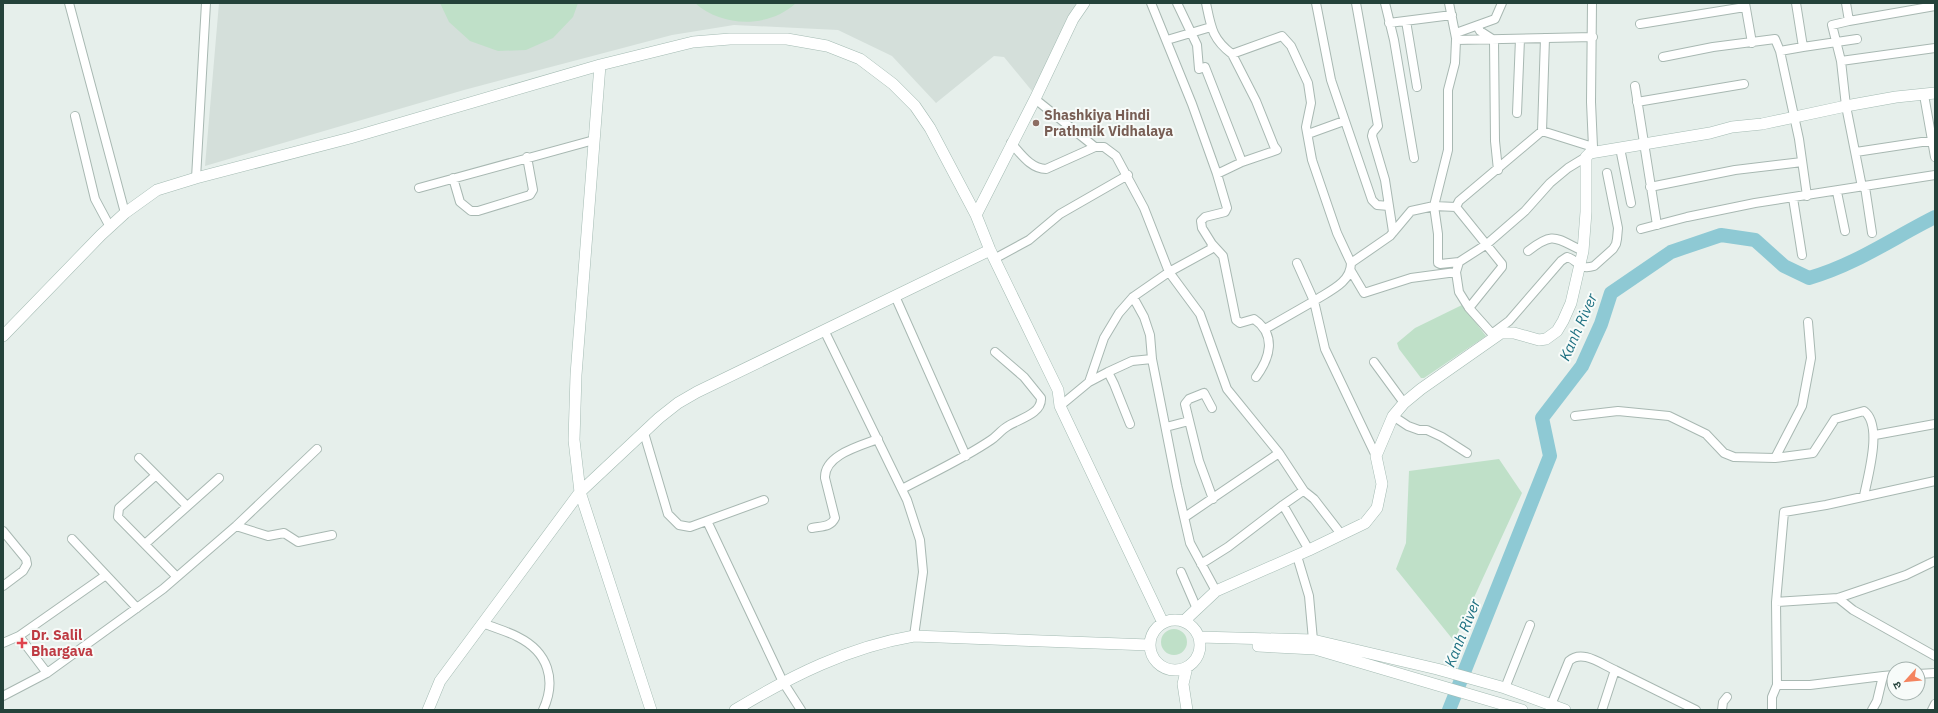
<svg xmlns="http://www.w3.org/2000/svg" width="1938" height="713" font-family="'IBM Plex Sans','Noto Sans Devanagari',sans-serif">
<style>
.built{fill:#d4dfda}
.green{fill:#bfe0c8}
.lines{fill:none;stroke-linecap:round;stroke-linejoin:round}
.river{stroke:#8ec9d4;stroke-width:14}
.street-casing{stroke:#a8b8b2;stroke-width:10}
.secondary-casing{stroke:#a4bbb3;stroke-width:12}
.street{stroke:#fff;stroke-width:8}
.secondary{stroke:#fff;stroke-width:11}
.education-dot{fill:#8d6e63;stroke:#f7fbf9;stroke-width:1.5}
.health-dot{fill:#e0444e;stroke:#f7fbf9;stroke-width:1.5}
.labels{text-anchor:middle;dominant-baseline:central;stroke-width:4;stroke-linejoin:round;paint-order:stroke}
.education-label{font-size:14px;font-weight:bold;fill:#785e54;stroke:#f7fbf9;text-anchor:start}
.health-label{font-size:14px;font-weight:bold;fill:#be3a42;stroke:#f7fbf9;text-anchor:start}
.water-label{font-size:15px;font-style:italic;fill:#1c6f80;stroke:#f7fbf9}
</style>
<rect width="100%" height="100%" fill="#e6efeb"/>
<path class="built" d="M219,3h859l-46,88 -28,-34 -10,-1 -58,47 -44,-47 -54,-26 -104,-5 -62,10 -208,55 -259,76z"/>
<path class="green" d="M440,3h138l-5,14 -20,21 -27,12 -28,1 -28,-10 -21,-19z
M695,3h101c-27,25 -73,25 -101,0z
M1462,305l24,31 -62,42h-3l-22,-29 -2,-6 18,-15z
M1499,459l23,34 -68,148 -58,-72 10,-26 3,-72z
M1161 642a13 13 0 1 1 26 0a13 13 0 1 1-26 0Z"/>
<g class="lines">
<path class="river" d="M1449,710l101,-254 -8,-38 40,-52 19,-42 10,-31 60,-41 50,-17 34,5 29,26 25,12c46,-13 84,-40 126,-61"/>
<defs>
<path id="street" d="M69,3l56,210
M1151,3l41,101 25,70 10,34 -2,4 -20,5 -4,4 1,7 10,16 -1,5 -42,23 31,42 27,75 52,64 25,38 10,8 27,35
M1177,3l20,42 2,24 6,-2 37,95
M1206,3c5,24 6,36 26,51l50,-18 9,10 17,37 3,20 -5,24 6,33 25,73 14,30 39,-27 21,-25 23,-5 14,-56v-60l7,-27 1,-23 137,-3
M1316,3l15,77 41,120 5,5 12,1
M1356,3l22,123 -5,6 -1,4 13,44 8,52
M1385,3l9,37 20,118
M1449,3l7,35
M1745,3l7,40
M1796,3l7,44 -23,4 19,88 8,57
M1846,3l3,18 -17,4 9,36 5,45 16,81
M1406,21l11,66
M1849,21l86,-15
M1389,23l63,-8
M1640,24l105,-17
M1477,26l3,5 14,9 1,101 3,29
M1456,33l39,-14 7,-16
M1167,40l44,-13
M1803,47l54,-8
M1663,57l50,-10 62,-8 5,12
M1841,61l94,-13
M1635,86l22,139
M1924,95l11,62
M1035,99l60,48
M1637,102l107,-18
M1517,113l3,-74
M75,116l20,83 15,28
M1542,131l3,-93
M1308,134l36,-13
M1011,143c10,11 20,26 35,26l49,-22h9l12,9 28,52 25,64 -36,25 -14,16 -15,25 -15,44 -29,24
M1620,148l11,55
M1591,150l2,-3 -2,-45 1,-99
M1856,152l79,-12
M1217,174l25,-12 35,-12 -3,-4 -18,-45 -24,-47
M196,178l10,-175
M453,178l7,24 11,9h7l52,-16 3,-5 -6,-33
M1650,187l85,-17 67,-8
M1865,187l7,46
M419,188l175,-48
M1837,192l8,39
M1793,198l9,57
M1456,207l46,57v3l-33,41
M1641,229l46,-12 68,-14 180,-28
M1212,244l11,12 13,64 4,3 14,-4c23,16 16,39 2,58
M1528,251c26,-20 27,-13 55,0
M994,259l35,-19 31,-26 68,-39
M1459,262l-19,2 -2,-1v-29l-4,-28 22,1 3,-6 83,-70 51,16
M1351,263c0,20 -22,28 -37,38l11,48 51,107
M1351,271l13,22 47,-15 45,-6
M895,296l71,160
M1133,297l11,20 6,18 2,24 25,127 13,57 26,48
M1265,329l49,-28 -17,-38
M824,330l83,170 13,40 3,32 -9,64
M1493,333l16,-12 52,-60 6,-4c12,3 11,14 27,9l19,-17 3,-5 1,-5 1,-11 -11,-55
M1494,336l-25,-28 -10,-16 -3,-20 3,-10 28,-18 38,-33 25,-28 18,-15 18,-11
M1374,362l30,41
M1108,372l24,-11 20,-2
M1089,382l19,-10 6,12 16,40
M1212,408l-8,-15 -15,6 -4,5 14,57 14,38
M1393,416l15,10 11,4h8l15,7 25,16
M1575,416l43,-5 51,5 37,18 18,19 10,4 41,1 27,-52 9,-48 -3,-36
M1166,427l23,-6
M644,433l24,81 11,11 11,2 74,-27
M1875,435l60,-11
M139,458l48,48
M1775,458l38,-5 22,-34 29,-8c19,14 4,64 0,85
M155,476l-36,32 -1,9 59,60
M902,489c30,-16 61,-30 89,-49 6,-4 10,-10 17,-14 11,-7 34,-12 33,-28l-17,-21 -29,-25
M1283,505l20,-14
M1185,517l94,-64
M707,521l76,161 18,28
M236,526l32,10 16,-3 14,9 34,-7
M812,528c10,-2 19,-1 23,-10l-10,-40c-1,-23 35,-32 53,-39
M3,531l23,28 1,5 -4,7 -20,15
M72,539l65,69
M145,544l74,-66
M1297,556l12,40 4,44
M1201,564l27,-17 55,-42 26,45
M1181,572l16,37
M1838,598l15,12 82,46
M1776,602l62,-4 68,-23 29,-14
M483,623c11,5 24,8 35,14 30,15 39,43 25,73
M19,636l28,37
M3,643l16,-7 87,-61
M1615,670l81,40
M1918,674l17,-1
M1883,676l11,-1
M1505,688l25,-63
M3,696l44,-23 116,-84 73,-63 81,-77
M1551,705l18,-44c13,-12 32,3 46,9l-13,40
M1722,710l1,-8 4,-5
M1772,710v-13l5,-12
M1872,710l5,-9 6,-25 -73,9h-33l-1,-83 8,-90 42,-7 109,-24
M1932,710l3,-6"/>
<path id="secondary" d="M600,65l-24,310 -2,65 6,52 71,218
M976,215l59,-116 38,-80 11,-16
M3,336l98,-101 24,-22 32,-23 39,-12 154,-40 250,-73 93,-23 37,-3h57l40,7 33,13 33,25 22,22 15,22 46,87 14,35 68,140 2,16 103,217
M1150 645a25 25 0 1 1 50 0a25 25 0 1 1-50 0Z
M1184,621l32,-30 93,-41 56,-27 12,-15 5,-24 -6,-28 17,-40 11,-13 17,-14 80,-56h13l25,7 7,-1 11,-8 6,-10 8,-18 12,-52 3,-39v-55l4,-4 120,-20 22,-6 30,-3 84,-18 50,-9 39,-4
M1199,637l114,3 124,29 68,19 60,22
M1258,646l57,3 207,61
M1187,667l-4,17 4,26
M428,710l12,-29 140,-189 79,-74 19,-15 19,-11 293,-142
M735,710c56,-34 114,-63 179,-74l235,9"/>
</defs>
<use href="#street" class="street-casing"/>
<use href="#secondary" class="secondary-casing"/>
<use href="#street" class="street"/>
<use href="#secondary" class="secondary"/>
</g>
<circle class="education-dot" cx="1036" cy="123" r="4"/>
<path class="health-dot" d="M20 637h4v4h4v4h-4v4h-4v-4h-4v-4h4z"/>
<g class="labels">
<g class="education-label">
<text x="1044" y="115">Shashkiya Hindi<tspan x="1044" dy="16">Prathmik Vidhalaya</tspan></text>
</g>
<g class="health-label">
<text x="31" y="635">Dr. Salil<tspan x="31" dy="16">Bhargava</tspan></text>
</g>
<g class="water-label">
<text transform="translate(1578 327) rotate(-66)">Kanh River</text>
<text transform="translate(1462 633) rotate(-68)">Kanh River</text>
</g>
</g>
<rect width="1938" height="713" fill="none" stroke="#24423a" stroke-width="8"/>
<g transform="translate(1906 681) rotate(243)"><circle r="19" fill="#f7fbf9" stroke="#a3b1ad"/>
<path d="M0-3L7 15L0 10L-7 15Z" fill="#f4845f"/>
<text y="-6" font-size="11" font-weight="bold" text-anchor="middle" fill="#24423a">उ</text>
</g>
</svg>
